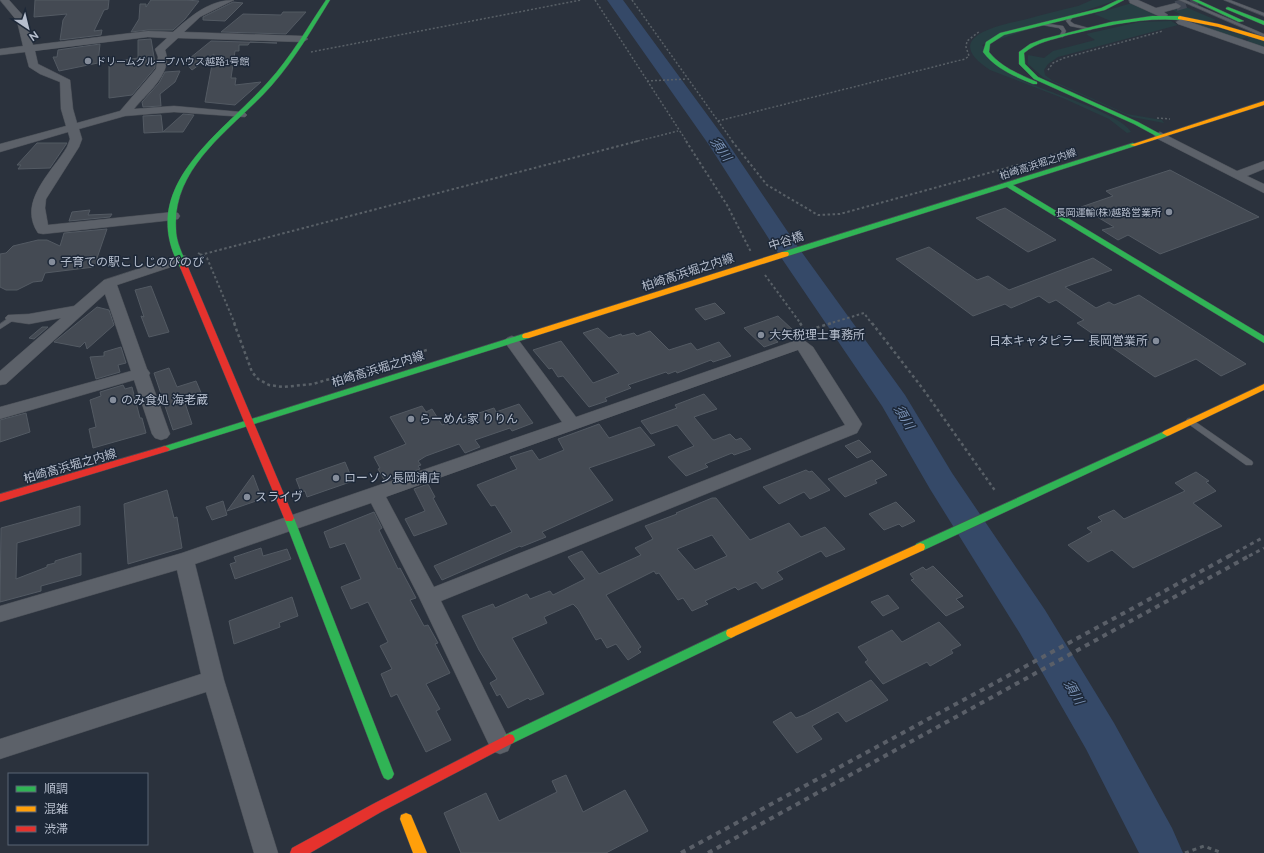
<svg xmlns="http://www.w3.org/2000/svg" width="1264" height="853" font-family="Raleway,'Noto Sans JP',sans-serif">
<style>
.green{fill:#273e43}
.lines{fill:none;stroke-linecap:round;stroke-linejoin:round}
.river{fill:#354968;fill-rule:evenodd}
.building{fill:#444a53;stroke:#535a63;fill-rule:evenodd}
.street-tunnel{stroke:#404753;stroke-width:10;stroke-dasharray:10 5;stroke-linecap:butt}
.lane-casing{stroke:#484d55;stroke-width:1}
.street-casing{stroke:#484d55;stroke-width:1}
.fast-casing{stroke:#484d55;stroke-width:1}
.slow-casing{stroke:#484d55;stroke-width:1}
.jam-casing{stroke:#484d55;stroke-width:1}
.path-far3{stroke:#596067;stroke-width:1.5;stroke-dasharray:2 2;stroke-linecap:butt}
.path-far2{stroke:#596067;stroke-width:2;stroke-dasharray:2.5 2.5;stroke-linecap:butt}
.path-far1{stroke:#596067;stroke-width:2.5;stroke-dasharray:3 3;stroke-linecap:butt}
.path{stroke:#596067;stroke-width:3;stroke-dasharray:4 4;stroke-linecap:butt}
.lane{fill:#5c6169;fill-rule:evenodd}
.street{fill:#5c6169;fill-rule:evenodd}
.fast{fill:#30b455;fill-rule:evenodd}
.slow{fill:#ff9f0a;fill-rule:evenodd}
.jam{fill:#e5322d;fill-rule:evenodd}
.rail-far1{stroke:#5a5f68;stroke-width:3;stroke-dasharray:4 4;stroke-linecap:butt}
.rail{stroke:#5a5f68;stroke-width:4;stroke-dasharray:5 5;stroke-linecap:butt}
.poi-dot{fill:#858d9b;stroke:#1d2838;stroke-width:1.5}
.labels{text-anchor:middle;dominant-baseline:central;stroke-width:3;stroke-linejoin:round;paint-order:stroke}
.far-poi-label{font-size:10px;fill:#b6becd;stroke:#1d2838;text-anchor:start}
.far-street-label{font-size:10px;fill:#b6becd;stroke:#1d2838}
.street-label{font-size:12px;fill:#b6becd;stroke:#1d2838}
.poi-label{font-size:12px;fill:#b6becd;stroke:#1d2838;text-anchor:start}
.water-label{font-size:13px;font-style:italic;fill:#7b93b7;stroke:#1d2838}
</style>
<rect width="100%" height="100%" fill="#2b323d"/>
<path class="green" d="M1092,0h25l-135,45c11,10 30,30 42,36 21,10 98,33 107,51l-4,1 -18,-14 -44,-20 -75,-29c-51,-33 9,-45 37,-51 17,-5 34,-9 51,-13z
M1132,3l30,12 -49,7 -19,-8z
M1181,5l35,15 -6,2 -38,-7 8,-1 -8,-4v-2z
M1171,21l7,4 -120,32 -10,7 -4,6 1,5 8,6 74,33 35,6 2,3 -32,-6 -88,-39 -16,-14v-9l16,3 9,-7 42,-11 -9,-6 53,-12z
M1190,22l11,2 63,17v8l-18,-8 4,-2 -4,-2 -6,3z"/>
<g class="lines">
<path class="river" d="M607,0h16l102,139 73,108 107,148 47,78 93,137 69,113 58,105 11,25h-44l-53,-104 -67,-117 -89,-143 -48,-83 -106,-156 -67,-105z"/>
</g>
<path class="building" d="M35,0h74l-1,9 -4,1 -10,21 8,-1 -1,5 -41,5 3,-20 4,-6 -33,3z
M151,0h35l13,1 -14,18 -12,11h-25l-17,2 8,-13 1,-15h6v3z
M233,2l10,1 -18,18 -22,-1v-3z
M283,12h23l-20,22 -65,-2 22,-18 38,1z
M151,39l4,24v5l-23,27 -23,3v-32l3,-4 26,-4v-18z
M211,41l66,2 -27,-1 -2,3h-9v6h-4l-4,27h5l-1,7 26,-3 -26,23 -30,-3 9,-48 -22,16 -7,-8z
M100,44l-2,19 -39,8 -6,-14h4l1,-7z
M180,71l-5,11 -15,12 1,12 -18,1 -1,-5 17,-19 6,-11z
M183,114l11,1 -11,17h-20z
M161,115l2,17 -19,1 -1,-17z
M37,143h30l-17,25 -32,1 3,-4h-4z
M1170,170l89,47 -99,37 -32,-19 -10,5 -16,-10 12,-3 -33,-20 32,-11 -7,-5z
M1005,208l51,32 -28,12 -52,-34z
M90,210l-2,5 24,-1 -2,3 -41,4 3,-9z
M107,229l-13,38 -49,6 -3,8 -9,1 -16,8h-11l-6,-3v-33l6,-1 7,-7 25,-6h9l13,6 4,-13z
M929,247l48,33 11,-4 21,14 84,-32 19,12 -47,17 31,21 13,-6 5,3 25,-10 107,69 -25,12 -25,-17 -41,18 -78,-54 7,-3 -28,-20 -7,3 -10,-7 -28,12 -6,-4 -32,12 -77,-57z
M151,286l18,46 -20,5 -8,-21 3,1 -9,-27z
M715,303l10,10 -20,7 -10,-11z
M97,307l12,3 5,15 -27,24 -2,-7 -5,5 -26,-5z
M778,316l16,15 -21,7 5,4 -14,5 -20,-19z
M42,327h6l-14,12 -5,-1z
M598,328l11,10 12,-4 1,2 12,-3 3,3 13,-5 19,19 22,-7 6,7 22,-8 12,14 -18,6 -2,-2 -34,13 -1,-2 -8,3 -2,-2 -38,13 3,3 -26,10 2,3 -18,6 -26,-31 -5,1 -6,-9 -3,1 -16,-19 28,-9 32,42 26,-10 -36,-40z
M121,347l5,16 -8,2 2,7 -24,7 -6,-22 14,-1v-4z
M169,368l8,19 19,-6 6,14 -18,5 8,24 -19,6 -19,-57z
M123,385l2,4 7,-2 8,31h2l4,15 -53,15 -4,-19 7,-2 -6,-27 11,-4 -1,-4z
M704,394l13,15 -23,8 18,22 2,1 16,-6 6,6 5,-2 10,11 -17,6 -2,-2 -27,11 3,3 -22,9 -18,-19 26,-11 -17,-21 -26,9 -10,-13 36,-13 -2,-3z
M519,404l14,19 -21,8 -2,-3 -35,12 5,7 -15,6 -6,-9 -33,12 -8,5 3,4 -3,1 2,3 -35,12 -7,-12 2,-1 -6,-11 32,-13 -16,-27 32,-11 4,6 6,-3 10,16 27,-10 1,1 24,-8 2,4z
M26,413l4,19 -30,10v-22z
M599,424l10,14 31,-11 15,18 -66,23 24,32 -71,32 4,5 -25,10 -1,-1 -78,34 -8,-14 78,-34 -17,-27 -4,1 -14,-21 40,-16 -7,-12 22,-7 7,10 25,-10 -6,-11z
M859,440l12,12 -14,6 -12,-12z
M872,460l15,15 -12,5 2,3 -32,14 -17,-18z
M345,462l8,19 -46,16 -2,-6 -4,1 -5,-13z
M806,470l3,2 3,-1 18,19 -20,9 -6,-7 -25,12 -16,-17z
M1196,472l13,9 -3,1 10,9 -23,12 29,23 -89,42 -21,-18 -24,12 -20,-17 24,-13 -5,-4 15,-7 -4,-4 16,-7 10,9 61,-28 -10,-8z
M253,475l9,24 -35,12z
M428,484l7,13 -2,1 14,26 -33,12 -9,-17 20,-8 -11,-22z
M167,490l7,28 3,-1 5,31 -54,16 -4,-60z
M712,498h4l34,42 39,-17 12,14 24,-10 20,22 -19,8 -5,-6 -44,21 6,7 -21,10 -6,-7 -18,8 -3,-3 -30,14 3,3 -16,7 -9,-13 -5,2 -19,-27 -3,1 -2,-3 -48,24 35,52 -3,2 3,3 -13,8 -12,-16 -9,4 -6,-10 -5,2 -18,-31 -5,-5 -29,13 3,6 -35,15 32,56 -14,6 -2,-2 -20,10 -8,-14 -3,2 -7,-13 7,-4 -18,-29 -17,-34 31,-12 2,4 32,-14 3,5 20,-8 3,4 32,-16 -17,-22 14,-6 17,23 42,-19 -6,-7 18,-9 -8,-13 32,-12 -1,-1zM712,535l15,21 -32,14 -18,-21z
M223,501l4,14 -15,5 -6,-13z
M896,502l19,19 -13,6 -3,-3 -15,6 -15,-16z
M80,506v19l-63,18 -1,36 31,-12v-2l8,-2v-2l26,-8v22l-40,11v5l-41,11 1,-74z
M374,512l8,16 -3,2 19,39 2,-1 16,30 -6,2 14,26 4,-1 10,18 -3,1 15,29 -24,11 14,25 -4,2 15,29 -25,12 -29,-58 -6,3 -10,-23 11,-5 -12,-23 8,-4 -20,-40 -17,7 -10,-22 20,-8 -16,-36 -15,5 -6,-16z
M261,548l2,8 24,-7 4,10 -56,20 -5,-15 6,-2 -2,-5z
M933,566l30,30 -7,3 8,8 -18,9 -35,-36 3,-1 -4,-5 13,-7 3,3z
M888,595l11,13 -16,8 -12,-14z
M292,597l6,19 -19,7 1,4 -46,17 -5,-23z
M939,622l22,23 -10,5 2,3 -23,13 -3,-4 -44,22 -18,-22 3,-2 -10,-13 34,-17 10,12z
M871,680l17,20 -42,22 -8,-10 -26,14 10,13 -25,14 -24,-31 18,-10 5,6 8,-3z
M566,775l17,37 42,-22 23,41 -42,22h-145l-17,-40 42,-20 13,28 58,-29 -5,-11z"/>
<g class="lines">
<path class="street-tunnel" d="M1176,6l21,-6"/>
<defs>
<path id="lane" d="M1179,0h6l79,34v3z
M1224,0h6l34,13v3z
M1069,16l4,1 -3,4 4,3 18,5 -2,1 -20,-4 -4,-5z
M1042,23l21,3 3,5 -3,6h-4l3,-6 -3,-3 -17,-3z
M11,316h2l4,2 -17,11v-5z
M1190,418l62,43 1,2 -1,2h-6l-59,-42 -1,-2 1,-2z"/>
<path id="street" d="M0,0h9l18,20 6,25 115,-14 25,1c18,-16 36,-32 61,-32l-34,17 -16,15 119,4 5,3 -5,3 -125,-4 -13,12c9,23 -18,43 -31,59l40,-3 67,6 4,1 2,2 -2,2 -71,-5 -49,4 -46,13 3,10 -3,8 -33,52 -1,9 3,17 125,-13 5,1 2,3 -2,3 -5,1 -130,14 -5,-1c-21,-31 14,-61 29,-86l3,-8 -2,-7 -68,20v-8l66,-18 -5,-17 -1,-27 -20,-8 -11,-7 -4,-15 -25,3v-6l23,-3 -6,-25zM148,37l19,1 -12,11 3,8 -2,12 -36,42 -43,12 -4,-14 -3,-29 -32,-16 -3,-13z
M1129,0h9l18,8 20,-5 5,3 -2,2 -15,4 4,3 -5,3 -33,-15z
M1181,19l83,28v7l-86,-30 -2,-2z
M1160,132l77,39 27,-10v8l-17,7 17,8v9l-108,-55 -2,-2z
M181,255l5,1 2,3 -2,3 -69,23 30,84 3,4 -1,2 21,59 -3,4 -6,2 -6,-2 -3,-4 -18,-54 -134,39v-12l131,-36 -26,-77 -99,90 -6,1v-14l61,-53 -32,6 -21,-3 -3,-3 3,-3 21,-1 45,-8 30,-26z
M512,336l5,2 59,79 224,-78 5,2 8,6 49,77 -5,9 -416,168 70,143 -3,7 -8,3 -8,-3 -73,-154 -48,-94 -176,61 29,116 54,173h-24l-48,-161 -206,67v-20l201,-65 -24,-104 -177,52v-16l182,-53 380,-131 -58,-81 3,-3zM798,350l47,75 -411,162 -48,-90z"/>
<path id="fast" d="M326,0h4c-18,29 -35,59 -58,85 -38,43 -100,80 -96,144 0,13 7,26 12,38l-1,2h-6c-47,-82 41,-135 87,-187 23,-25 39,-54 58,-82z
M1118,0h6l-19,10 -101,25 -14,9 -1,8c12,15 30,22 48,30v2h-4c-19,-8 -37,-15 -50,-32l3,-10 14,-9 101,-25z
M1192,0h6l46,21 -5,1z
M1228,7l36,14v4l-38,-16v-1z
M1152,16h28l3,2 -3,2c-38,-3 -75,6 -112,15 -16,5 -31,7 -44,18l1,11 13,13 100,45 24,13v2h-4l-24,-13 -100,-45 -15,-15v-12l11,-8 13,-5 68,-17z
M1133,143l2,1v2l-122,39 251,151v7l-257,-156 -219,69h-3l-4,-2 1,-2z
M526,333l3,1 1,2 -1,2 -361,113h-6l-2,-2 2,-2z
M1167,430l3,1 2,2 -2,2 -246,115 -4,1 -4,-1 -1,-3 1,-3z
M289,514l3,1 2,3 100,256 -2,4 -4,2 -4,-2 -2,-4 -98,-256 2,-3z
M731,628l4,2 1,3 -1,3 -222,107 -4,1 -4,-1 -2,-4 2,-4z"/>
<path id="slow" d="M1180,16l39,8 45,13v4l-46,-14 -40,-8v-2z
M1264,101v4l-129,41 -5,-1z
M782,252h6l1,2 -1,2 -259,82h-6l-1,-2 1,-2z
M1264,384v6l-94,45 -3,1 -5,-3 2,-2z
M920,543l4,1 1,3 -1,3 -189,86 -4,2 -4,-2 -1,-3 1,-3z
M406,813l5,2 16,38h-14l-13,-34 1,-4z"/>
<path id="jam" d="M181,265h3l4,2 106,251 -2,3h-6l-2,-3 -104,-251z
M165,446l5,3 -2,2 -168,51v-8z
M509,734l4,1 2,4 -2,4 -132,69 -71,41h-20l2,-5 81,-44z"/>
</defs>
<use href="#lane" class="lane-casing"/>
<use href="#street" class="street-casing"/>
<use href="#fast" class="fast-casing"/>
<use href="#slow" class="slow-casing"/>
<use href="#jam" class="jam-casing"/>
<path class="path-far3" d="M595,0l92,142
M632,0l101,142
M311,52l270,-52
M1048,70l5,-7 11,-5 99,-27
M647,81l40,-2
M1157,118l13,1
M718,121l247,-62 4,-3 -3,-9 1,-6 13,-10
M634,142l44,-11"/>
<path class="path-far2" d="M686,141l41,64 24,47
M732,141l35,44 51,30 22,-1 221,-61
M198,253l9,5 28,66
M200,255l438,-114
M765,275l36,49
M828,324l36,-11 8,11"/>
<path class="path-far1" d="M234,323l18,49 6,7 11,6 14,2 30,-3 114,-34
M800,323l5,8
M872,323l51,66 73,103
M805,331l27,-8"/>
<path class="path" d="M1185,853l19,-7 18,7"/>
<use href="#lane" class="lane"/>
<use href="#street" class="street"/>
<use href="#fast" class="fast"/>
<use href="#slow" class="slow"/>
<use href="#jam" class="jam"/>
<path class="rail-far1" d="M1229,556l35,-19
M1249,556l15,-8"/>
<path class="rail" d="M681,853l550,-298
M708,853l543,-298"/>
</g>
<g class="poi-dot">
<circle cx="88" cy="61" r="4"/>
<circle cx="1169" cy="212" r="4"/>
<circle cx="52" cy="262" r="4"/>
<circle cx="761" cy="335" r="4"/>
<circle cx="1156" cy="341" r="4"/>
<circle cx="113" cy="400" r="4"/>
<circle cx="411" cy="419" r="4"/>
<circle cx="336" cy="478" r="4"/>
<circle cx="247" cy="497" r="4"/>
</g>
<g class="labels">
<g class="far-poi-label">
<text x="96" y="61">ドリームグループハウス越路1号館</text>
<text x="1161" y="212" text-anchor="end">長岡運輸(株)越路営業所</text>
</g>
<g class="far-street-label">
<text transform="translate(1038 164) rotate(-18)">柏崎高浜堀之内線</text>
</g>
<g class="street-label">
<text transform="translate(786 241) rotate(-18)">中谷橋</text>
<text transform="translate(688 272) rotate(-18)">柏崎高浜堀之内線</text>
<text transform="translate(378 369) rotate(-17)">柏崎高浜堀之内線</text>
<text transform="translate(70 466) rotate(-16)">柏崎高浜堀之内線</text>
</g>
<g class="poi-label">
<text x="60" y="262">子育ての駅こしじのびのび</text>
<text x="769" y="335">大矢税理士事務所</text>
<text x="1148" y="341" text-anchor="end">日本キャタピラー 長岡営業所</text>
<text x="121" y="400">のみ食処 海老蔵</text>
<text x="419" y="419">らーめん家 りりん</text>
<text x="344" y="478">ローソン長岡浦店</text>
<text x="255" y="497">スライヴ</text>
</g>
<g class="water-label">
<text transform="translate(721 149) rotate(55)">須川</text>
<text transform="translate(904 417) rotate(59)">須川</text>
<text transform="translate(1074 692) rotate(60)">須川</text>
</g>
</g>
<rect x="8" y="773" width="140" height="72" fill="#1d2838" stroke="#5a6474"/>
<rect x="16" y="786" width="20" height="6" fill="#30b455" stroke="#5a6474"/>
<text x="44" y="793" font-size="12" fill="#b6becd">順調</text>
<rect x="16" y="806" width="20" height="6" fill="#ff9f0a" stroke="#5a6474"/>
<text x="44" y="813" font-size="12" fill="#b6becd">混雑</text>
<rect x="16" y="826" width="20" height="6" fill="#e5322d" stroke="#5a6474"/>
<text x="44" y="833" font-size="12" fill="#b6becd">渋滞</text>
<g transform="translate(28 28) rotate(145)" stroke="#1d2838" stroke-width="3" paint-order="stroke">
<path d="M0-3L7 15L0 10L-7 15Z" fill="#b6becd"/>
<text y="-6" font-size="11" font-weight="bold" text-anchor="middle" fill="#b6becd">N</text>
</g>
</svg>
